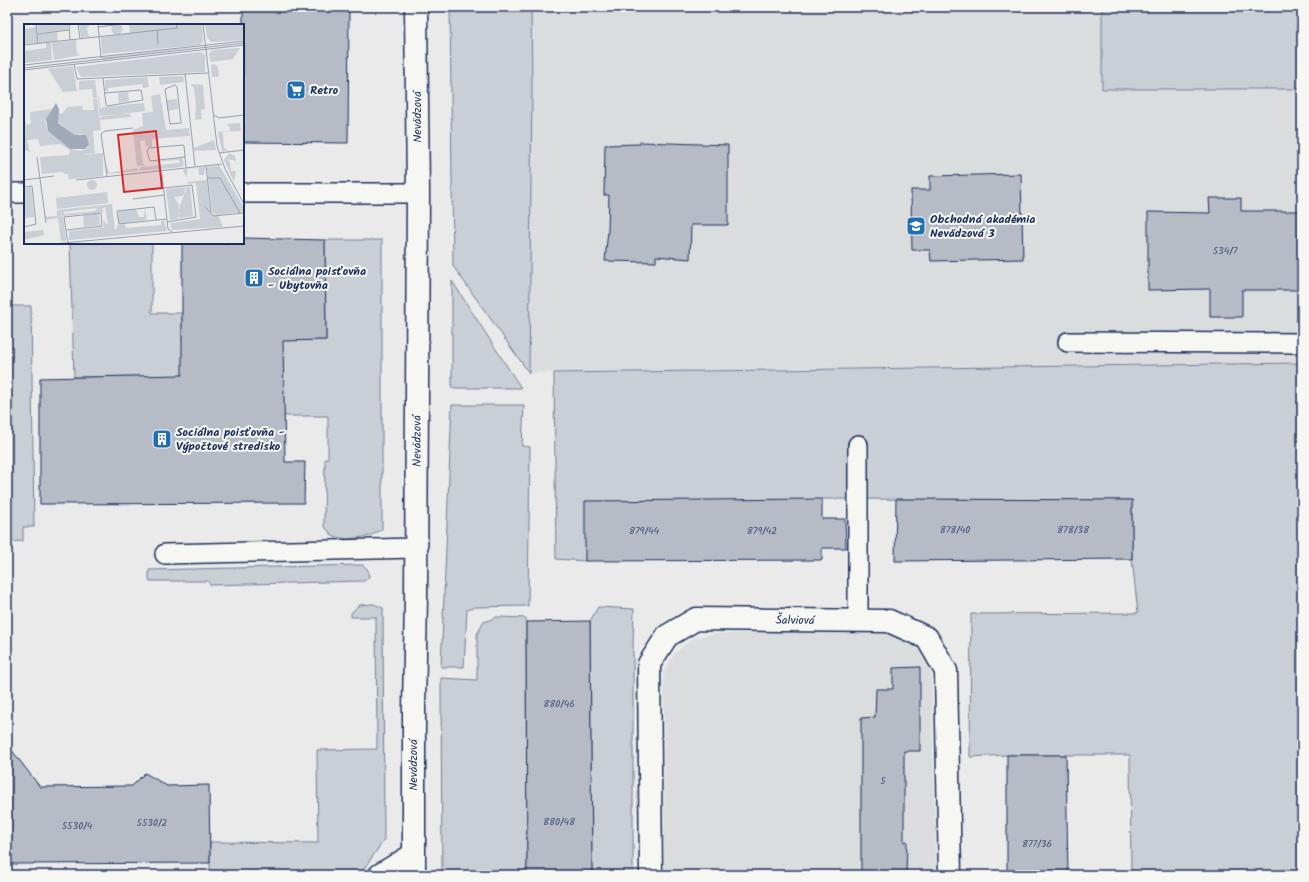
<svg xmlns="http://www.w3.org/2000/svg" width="1309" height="882" font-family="Kalam,sans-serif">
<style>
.built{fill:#dadcde}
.green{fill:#caced5;stroke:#727e9a}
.building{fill:#b6bbc6;stroke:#1b2f5e}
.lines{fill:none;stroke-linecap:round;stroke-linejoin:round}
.service-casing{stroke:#1b2f5e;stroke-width:22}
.minor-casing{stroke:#1b2f5e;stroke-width:25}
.service{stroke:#f6f6f2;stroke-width:19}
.minor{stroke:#f6f6f2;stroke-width:22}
.labels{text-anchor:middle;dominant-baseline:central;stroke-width:4;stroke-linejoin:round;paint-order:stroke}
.number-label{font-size:10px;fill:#425278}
.poi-label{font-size:12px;font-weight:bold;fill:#1b2f5e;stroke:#f6f6f2;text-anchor:start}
.street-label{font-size:12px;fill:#1b2f5e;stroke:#f6f6f2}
.inset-road{fill:none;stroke:#979fb1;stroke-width:1}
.view{fill:#d62828;fill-opacity:0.15;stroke:#d62828;stroke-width:2}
.inset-edge{fill:none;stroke:#1b2f5e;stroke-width:2}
</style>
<rect width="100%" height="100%" fill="#e9eae9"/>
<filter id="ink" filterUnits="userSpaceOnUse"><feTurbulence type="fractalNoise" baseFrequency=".025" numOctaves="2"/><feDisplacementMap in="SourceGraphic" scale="8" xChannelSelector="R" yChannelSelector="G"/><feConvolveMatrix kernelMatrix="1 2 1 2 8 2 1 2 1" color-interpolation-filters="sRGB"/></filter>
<g filter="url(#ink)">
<path class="built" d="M531,7h771v356l-773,10 3,-284z
M876,628l31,9 24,26 5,212h-272v-203l11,-19 19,-15 19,-4z"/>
<path class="green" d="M450,7h81l1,82 -3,284 -76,-107z
M1102,7h200v82h-200z
M325,240h57v289l-12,7 -22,3 -14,-2 -10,-11 1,-67 3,-1v-42h-44l-1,-42 -209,3 -4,-134h82v70h30v28l144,-1z
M452,281l69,107h-69z
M7,306h24l3,221h-11v14l-16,1z
M1302,363v512h-171l-1,-120h-123l-37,2 1,-143 167,-1 -6,-54v-59l-310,-1 -237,62 -29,-2 -2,-186z
M452,405h72l-2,41 8,1 -2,159 -53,1 -8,3 -3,57h-23z
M363,565l5,5 1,7 -5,4 -154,4 -2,-4h-59v-11z
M374,604l9,4 1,232 -21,30 -10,5h-143v-33l108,1 -1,-93 60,-1 -1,-132h-25v-4l8,-8z
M598,607l36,2 -1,37v229h-41l-2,-254z
M497,617l29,1 1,257h-85l-1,-197 36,2v-46l7,-12z"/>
<path class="building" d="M243,7h106l-1,136 -105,-1z
M640,142l88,3v80h-37l-1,34 -34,-3v6l-51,-1 3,-31 1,-35h-5l1,-50 35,-1z
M1021,174l2,85 -92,2 -1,-11h-18l-1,-60h19v-14z
M1209,198h32v13h61v79h-60v27h-32v-28l-62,1v-78l62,1z
M243,238l82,2 1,100 -43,1 2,121h20l-1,41 -264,1v-126l142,-3v-132h61z
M822,499v20h23l1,29h-24v12l-237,1v-60z
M896,499l236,1v59l-237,2z
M590,621l2,254h-65l-1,-253z
M920,667v84h-16v91l3,-1 -1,34h-45v-157l14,-1 1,-28h17v-21z
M7,744l33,43 92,-1 13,-13 22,13 42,-1 1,78 -203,1z
M1007,755h59l2,120h-61z"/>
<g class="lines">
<defs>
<path id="service" d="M7,193h18
M243,193h175
M1068,342l234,1
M165,554l251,-6
M858,621v-176"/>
<g id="minor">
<path d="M380,875l33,-20"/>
<path id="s1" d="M414,875v-166l2,-112 2,-404 -2,-186"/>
<path id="s2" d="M651,875l-2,-211 18,-28 29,-17 193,2 38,17 19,33 4,204"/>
</g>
</defs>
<use href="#service" class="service-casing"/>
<use href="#minor" class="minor-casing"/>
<use href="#service" class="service"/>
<use href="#minor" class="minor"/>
</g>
</g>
<defs>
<symbol id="supermarket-square" viewBox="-11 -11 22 22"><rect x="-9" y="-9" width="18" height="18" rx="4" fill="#1f6fb2" stroke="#f6f6f2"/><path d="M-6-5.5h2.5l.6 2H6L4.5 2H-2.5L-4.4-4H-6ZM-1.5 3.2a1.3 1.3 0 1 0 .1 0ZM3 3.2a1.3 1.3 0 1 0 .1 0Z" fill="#fff"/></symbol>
<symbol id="school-square" viewBox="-11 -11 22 22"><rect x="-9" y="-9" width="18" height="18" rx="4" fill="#1f6fb2" stroke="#f6f6f2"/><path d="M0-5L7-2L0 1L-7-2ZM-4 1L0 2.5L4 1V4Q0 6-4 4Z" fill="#fff"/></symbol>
<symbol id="building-square" viewBox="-11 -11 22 22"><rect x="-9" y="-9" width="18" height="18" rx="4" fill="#1f6fb2" stroke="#f6f6f2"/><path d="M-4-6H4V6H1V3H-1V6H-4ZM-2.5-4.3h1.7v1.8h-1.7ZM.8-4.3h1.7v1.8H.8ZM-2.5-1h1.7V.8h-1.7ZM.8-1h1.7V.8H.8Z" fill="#fff"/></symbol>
</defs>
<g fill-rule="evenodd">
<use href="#supermarket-square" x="285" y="79" width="22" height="22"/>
<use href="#school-square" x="905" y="215" width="22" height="22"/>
<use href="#building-square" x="243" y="267" width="22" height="22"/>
<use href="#building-square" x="151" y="428" width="22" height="22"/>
</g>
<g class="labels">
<g class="number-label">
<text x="1225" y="251">534/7</text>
<text x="955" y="530">878/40</text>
<text x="1073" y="530">878/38</text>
<text x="644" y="531">879/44</text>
<text x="762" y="531">879/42</text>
<text x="559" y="704">880/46</text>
<text x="883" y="781">5</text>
<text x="559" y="822">880/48</text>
<text x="152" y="823">5530/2</text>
<text x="77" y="826">5530/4</text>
<text x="1037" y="844">877/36</text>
</g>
<g class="poi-label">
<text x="310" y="90">Retro</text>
<text x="930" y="219">Obchodná akadémia<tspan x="930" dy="14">Nevädzová 3</tspan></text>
<text x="268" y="271">Sociálna poisťovňa<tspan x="268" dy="14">- Ubytovňa</tspan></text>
<text x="176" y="432">Sociálna poisťovňa -<tspan x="176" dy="14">Výpočtové stredisko</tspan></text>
</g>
<g class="street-label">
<text transform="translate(417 117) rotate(-90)">Nevädzová</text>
<text stroke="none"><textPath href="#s1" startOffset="434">Nevädzová</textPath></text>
<text stroke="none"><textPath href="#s2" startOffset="377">Šalviová</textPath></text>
<text transform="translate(413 765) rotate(-90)">Nevädzová</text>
</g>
</g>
<g transform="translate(24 24)">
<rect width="220" height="220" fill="#e9eae9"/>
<path d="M87.5 5a5.5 5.5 0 1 1 11 0a5.5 5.5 0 1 1-11 0ZM13,0h31v6l-30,3zM55,0h13l-5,4 1,7 3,2 -10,1zM105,0h73l1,17 -3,4 -98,9 -1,-17 29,-4zM181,0h39v16l-33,2 -4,-5zM12,3l2,16 -13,1 -1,-15zM33,8l1,9 -19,2 -1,-9zM52,16l1,14 4,1 -27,5 -2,-17zM22,19h5l1,17 -28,3v-12l22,-3zM180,22l-101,14 -1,-3zM216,24l-7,11 -22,3 -2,-8 3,-4zM176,28l5,3v17l-124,5 -5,-10zM190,40l4,3 1,10h-7l-1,-12zM49,42l4,25 -14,1 -15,-23zM159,52l1,6 -24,3 -1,-8zM123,53l2,10 -6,1 -1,-4 -34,4v4l-3,-2v-10zM71,56l2,18h-4l-1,-9 -13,1v-9zM166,60l13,1 2,24 -4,1 1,9 -7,1 1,-14 -2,-18zM73,64l4,22 2,-3 41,-4 1,8 -24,3h9l1,3 -31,3v-3l18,-3 -18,2zM104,68l1,9 -10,2 -1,-10zM136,70l6,36 23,-2 1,8 -38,3v8h-6l-1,-7 -5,1 3,23 2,2h-8l-4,-36 10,-4 -1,-13 11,-1 -2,-16zM69,75h4l4,31 -8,1 2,22 -21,3 29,-3v23l-30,3h-4l-1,-5h-4l-1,-2 -21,2 -2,-17 29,-2 1,-5 -10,-6 -20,2 -2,-7 -11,1 3,12 -6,-2v-37l2,12 5,-1 -1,-12 22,-3 -7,13 3,9 22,18 11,2 6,-3 -5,-14 -7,1 -18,-14 2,-8 3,1 5,-7 15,-1 1,4h11zM153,75l1,10 -11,2v-11zM194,95v13l12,-1 -1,-5 -3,-2 14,-1 1,8 -18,1 1,16 4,2 -6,2 -4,-19zM190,116l2,10 -22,1v-3zM205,129l6,3 1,5 -9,-2 3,3 1,9h5l-2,11 -10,-22zM158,134l2,6 -2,3 -43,4 2,-4 38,-4v-3l-32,2zM81,135l4,14 28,-5 1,3 -29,3 -2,-1zM195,141l25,43v4l-28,3 -4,-3 -5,-45zM181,143l-1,8h-5l-1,-7 -11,1 1,13 19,-2 3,33 9,4 4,10 -51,3 -2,-7 30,-4 -4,-36 -8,1 -1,-11 -1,4 -3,-7 1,-1zM63 161a5 5 0 1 1 10 0a5 5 0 1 1-10 0ZM166,162l3,30 -14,2 -1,-4 3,-1h-3v6l-8,1 -4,-31 20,-2 -3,9 -9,1 5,8 -1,6 9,-24zM7,163l3,30 -10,1v-30zM83,168l1,11 -51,6 -1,-11zM88,180l3,26 2,-1v-4l8,-1 1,4 35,-3v-4l3,-1 3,11 -98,9v-9l35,-4 -1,-7 5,5 -3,-18 -3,2 2,3 -41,4 3,25h-5l-3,-23 -13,2 -1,-3 13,-1v-6zM73,184l-2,3 -31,3v-2zM121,184l2,12 -28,4 -1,-13 18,-2 3,8h5zM75,189l1,12 -16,2 -1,-12zM19,206l1,5 -20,5v-8z" fill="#caced5" fill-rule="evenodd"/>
<path d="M32,79l3,6 -1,14 17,12h11l3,9 -4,5h-15l-22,-18 -2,-12z" fill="#a2aaba"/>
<path class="inset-road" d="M12,0l2,19M45,0l1,16M54,0l2,15M74,0l3,34M179,0l14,122 8,23 19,35M74,3l25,-3M133,6l1,14M13,10l32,-4M0,21l153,-17 -1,-4M50,40l3,15 131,-6M0,41l220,-24M0,44l220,-25M0,46l220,-25M161,50l10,92M79,54l3,27 1,1 36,-6 -2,-10 -36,3M151,61l2,2 4,36 -11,1 -5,-35zM190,91l5,3 25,-3M195,129l25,-3M13,133l9,66M161,133l-35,4 -3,-10 2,-3 34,-3 1,1 2,21M182,141l5,48M135,146l3,5 6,54 4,3M83,152l-6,-42 4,-3 28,-3M184,154h12l20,35M0,156l30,-4M52,156l146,-16M0,163l8,-1 4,38 -12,3M140,164l28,-3 4,32 -29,5M109,175l31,-4M181,183l9,9 30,-3M132,196l-2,-13 -37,4 2,13 48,-5M42,206l36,-4 -1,-13 -37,4 3,21 1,4M29,220l191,-18"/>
<path class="view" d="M132,107l6,57 -38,4 -6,-57z"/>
<rect width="220" height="220" class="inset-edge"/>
</g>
<rect width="1309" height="882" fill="none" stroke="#f6f6f2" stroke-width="24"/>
<rect x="12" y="12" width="1285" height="858" fill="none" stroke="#1b2f5e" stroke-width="1.5" filter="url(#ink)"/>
</svg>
